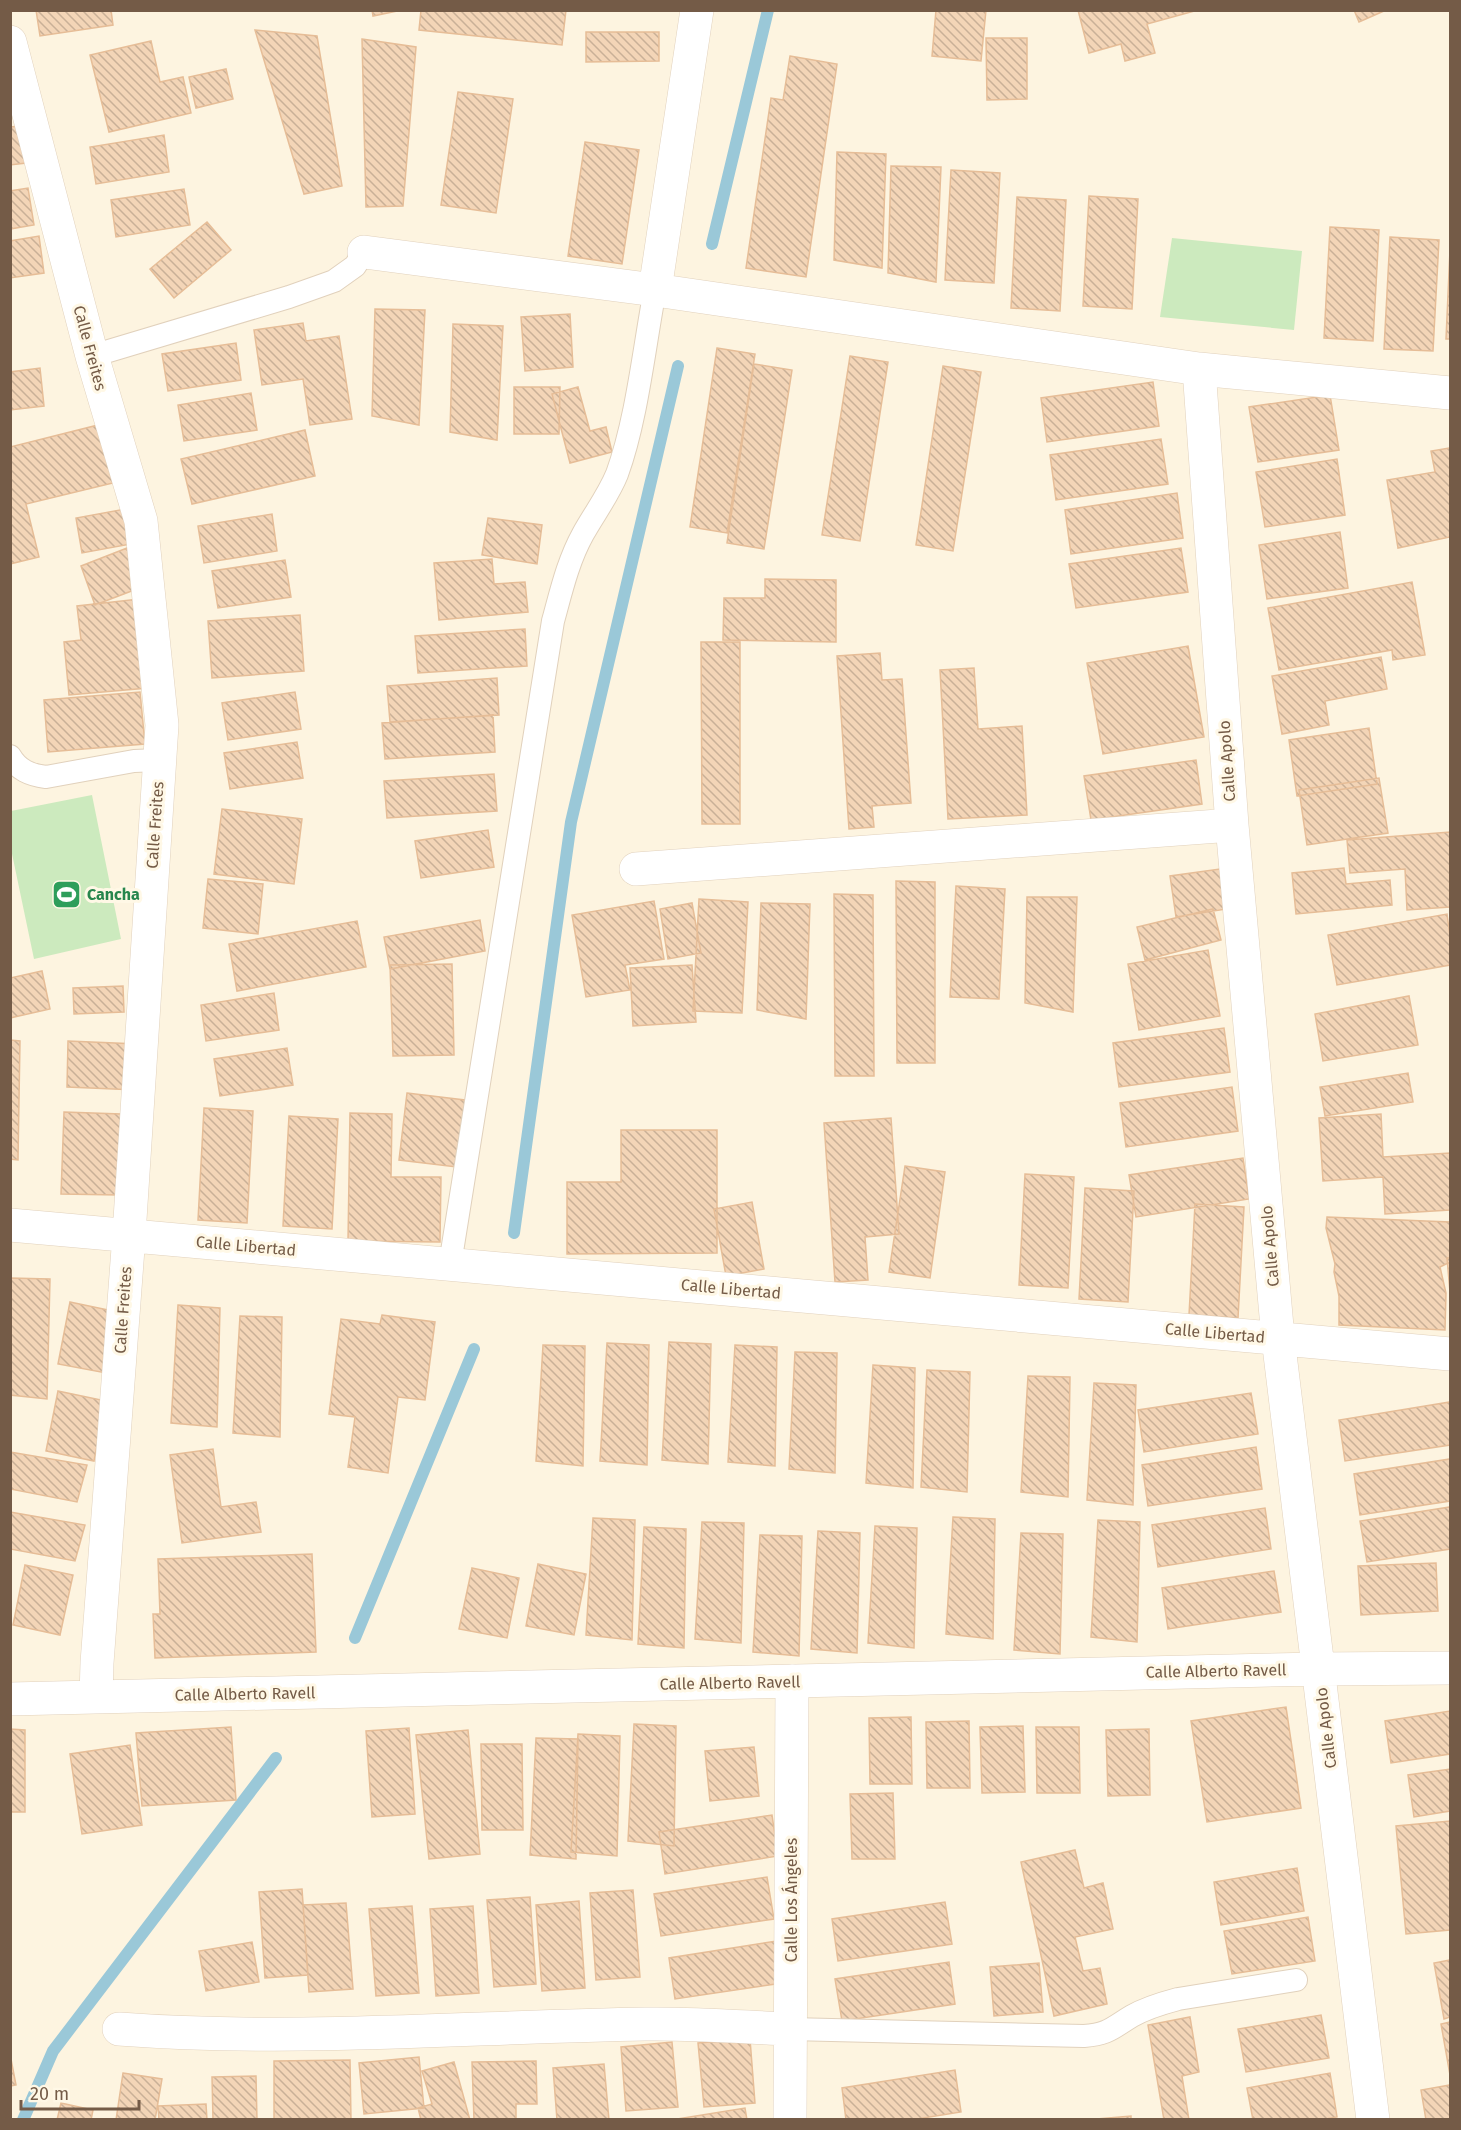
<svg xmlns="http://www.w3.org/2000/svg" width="1461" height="2130" font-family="'Fira Sans',sans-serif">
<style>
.green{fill:#cceabe}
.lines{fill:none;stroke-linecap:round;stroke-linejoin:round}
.stream{stroke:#9ac8d8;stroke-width:12}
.building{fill:url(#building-back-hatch);stroke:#e6bd97;stroke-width:1.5}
.service-casing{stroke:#e1d1bc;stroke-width:24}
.minor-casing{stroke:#e1d1bc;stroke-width:34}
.service{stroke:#fff;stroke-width:22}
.minor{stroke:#fff;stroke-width:33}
.labels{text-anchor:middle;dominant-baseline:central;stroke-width:6;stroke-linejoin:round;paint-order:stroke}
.street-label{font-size:16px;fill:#745b47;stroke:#fff8e6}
.leisure-label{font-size:16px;font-weight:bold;fill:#27864d;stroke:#fff8e6;text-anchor:start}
</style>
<defs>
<pattern id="building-back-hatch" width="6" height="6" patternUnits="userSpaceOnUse" patternTransform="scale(1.5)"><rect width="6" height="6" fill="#f3d5b7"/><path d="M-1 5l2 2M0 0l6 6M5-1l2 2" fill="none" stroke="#c9b097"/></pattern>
</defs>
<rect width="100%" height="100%" fill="#fdf4e0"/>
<path class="green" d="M1172,238l130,13 -8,79 -134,-13z
M92,795l29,144 -87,20 -23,-110v-38z"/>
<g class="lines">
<path class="stream" d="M712,244l56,-234
M514,1233l57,-411 107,-456
M355,1638l119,-289
M23,2120l30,-69 223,-293"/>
</g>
<path class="building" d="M36,10h75l2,15 -73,11z
M372,10h30l-29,6z
M421,10h145l-4,35 -143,-15z
M936,10h50l-5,51 -49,-5z
M1078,10h120l-51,14 8,29 -30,8 -4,-17 -32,9z
M1354,10h30v1l-25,11z
M255,30l62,6 25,150 -38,8z
M586,32h73v29l-73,1z
M986,38h41v61l-40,1z
M362,39l54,8 -13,159 -37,1z
M151,41l9,41 23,-5 8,36 -82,19 -19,-77z
M790,56l47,8 -31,213 -60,-9 25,-170 12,2z
M226,69l7,30 -37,9 -7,-31z
M458,92l55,7 -17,114 -55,-8z
M21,126l5,37 -16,2v-38z
M164,135l5,37 -73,12 -6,-37z
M585,142l54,8 -17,114 -54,-8z
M837,152l49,2 -4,114 -48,-8z
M891,166l50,1 -5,115 -48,-9z
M951,170l49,3 -6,110 -49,-3z
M28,188l6,37 -24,4v-38z
M184,189l6,36 -74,12 -5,-37z
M1089,196l49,3 -6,110 -49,-3z
M1017,197l49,3 -6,111 -49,-3z
M207,222l24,28 -57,48 -24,-29z
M1330,227l49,3 -6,111 -49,-3z
M39,236l5,37 -34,5v-37z
M1390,237l49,3 -6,111 -49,-2z
M1450,250v89h-4z
M375,309l50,1 -6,115 -47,-9z
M570,314l3,53 -48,4 -4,-54z
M303,323l3,18 33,-5 13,83 -42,6 -7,-46 -41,6 -8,-55z
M453,324l50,2 -6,114 -47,-8z
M236,343l5,37 -73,11 -6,-37z
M717,348l38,6 -28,179 -37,-6z
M850,356l38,6 -28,179 -38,-6z
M754,364l38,6 -28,179 -37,-6z
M943,366l38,6 -28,179 -37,-6z
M40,368l4,38 -34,4v-38z
M1153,382l6,44 -112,16 -6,-44z
M514,387h46l-1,47h-45z
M578,387l12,44 16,-4 6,25 -42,11 -18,-69z
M251,393l6,37 -73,11 -6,-36z
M1330,395l9,55 -81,12 -9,-55z
M102,424l15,58 -91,22 13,53 -29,7v-117z
M305,430l10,46 -123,28 -11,-45z
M1161,439l7,45 -112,16 -6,-45z
M1450,448v89l-52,11 -11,-68 48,-8 -4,-21z
M1337,459l8,56 -80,12 -9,-55z
M1177,493l6,45 -112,16 -6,-44z
M125,509l6,35 -49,9 -6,-35z
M272,514l5,37 -73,12 -6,-37z
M488,518l54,7 -5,39 -55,-9z
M1340,532l8,56 -81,11 -8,-54z
M127,548l15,39 -47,18 -14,-39z
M1181,548l7,44 -112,16 -7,-44z
M492,559l2,25 31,-2 3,30 -89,8 -5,-57z
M285,560l6,37 -73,11 -6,-37z
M765,579l71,1v62l-113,-2 1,-42h41z
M1412,582l13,73 -32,5 -1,-10 -113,20 -11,-62z
M139,599l9,89 -79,7 -5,-53 17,-2 -4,-34z
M300,615l4,56 -92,7 -4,-57z
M525,629l2,37 -109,7 -3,-37z
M701,642h39v182h-38z
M1188,646l16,91 -101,17 -16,-91z
M880,653l2,27 20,-1 9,124 -39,3 2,21 -25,2 -12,-173z
M1381,657l6,32 -62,12 4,24 -47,9 -10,-58z
M974,668l4,61 44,-3 5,89 -79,4 -8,-149z
M497,678l2,37 -109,7 -3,-36z
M140,692l5,52 -97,8 -4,-52z
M295,692l6,37 -73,11 -6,-37z
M493,715l2,37 -110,7 -3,-36z
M1369,728l8,56 -80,12 -8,-56z
M297,742l6,36 -73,11 -6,-36z
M1196,760l6,44 -111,16 -7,-44z
M494,774l3,37 -110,7 -3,-37z
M1379,778l9,55 -81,12 -8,-55z
M222,809l80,10 -8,65 -80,-10z
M488,830l6,37 -73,11 -6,-37z
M1450,832v75l-43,3 -2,-41 -55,4 -3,-33z
M1227,868l6,40 -57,9 -6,-41z
M1344,868l2,16 44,-4 2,25 -96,9 -4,-41z
M208,879l55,5 -5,50 -55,-6z
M896,881l39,1v181h-38z
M956,886l49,3 -6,110 -49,-2z
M834,894l39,1 1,181h-39z
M1027,897h50l-4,115 -48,-9z
M699,899l49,3 -6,111 -49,-2z
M654,901l10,58 -39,6 5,25 -44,7 -14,-82z
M692,903l9,50 -33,6 -8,-50z
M761,903l49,1 -4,115 -49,-9z
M1213,909l8,31 -76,20 -8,-33z
M1447,914l3,22v29l-113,20 -9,-50z
M480,920l5,31 -95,18 -6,-32z
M357,921l9,46 -129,24 -8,-47z
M1208,950l12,66 -81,14 -11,-66z
M452,964l2,91 -61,1 -3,-91z
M692,965l4,57 -63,4 -3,-58z
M42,971l8,38 -40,9v-40z
M123,986l1,26 -50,2 -1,-26z
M274,993l5,37 -73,11 -5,-36z
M1409,996l9,49 -95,16 -8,-47z
M1224,1028l6,44 -111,15 -6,-44z
M10,1040l10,1 -2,119 -8,-1z
M68,1041l70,3 -2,46 -69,-3z
M287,1048l6,37 -73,11 -6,-37z
M1408,1073l5,29 -88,14 -5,-29z
M1232,1087l6,44 -112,16 -6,-44z
M407,1093l66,8 -8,67 -66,-8z
M204,1108l49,3 -6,112 -49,-3z
M64,1112l57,2 -3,81 -57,-1z
M350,1113l42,1 -1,63h50l-1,65 -92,-1z
M1381,1114l2,43 67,-4v57l-65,4 -2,-37 -60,4 -4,-63z
M289,1116l49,3 -6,110 -49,-3z
M891,1118l8,116 -34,3 3,43 -33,2 -11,-159z
M621,1130h96v123l-150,1v-72h54z
M1243,1158l6,41 -113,18 -7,-42z
M905,1166l40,6 -15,106 -41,-6z
M1025,1174l49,3 -6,111 -49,-3z
M1085,1188l49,3 -6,111 -49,-3z
M752,1202l12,67 -38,7 -12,-67z
M1195,1204l49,3 -6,111 -49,-3z
M1327,1217l123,5v40l-10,5 6,26 -1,37 -106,-5v-29l-5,-24 1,-8 -9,-36z
M1447,1258h3v34z
M10,1278l40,1 -3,120 -37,-4z
M70,1302l48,10 -12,61 -48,-9z
M178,1305l42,3 -3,119 -46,-4z
M382,1315l53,7 -10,78 -27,-3 -10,76 -40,-6 7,-50 -26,-3 12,-95 39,5z
M240,1316l42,1 -2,120 -47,-4z
M669,1342l42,2 -3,120 -46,-4z
M607,1343l42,2 -2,120 -47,-4z
M543,1345l42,1 -2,120 -47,-5z
M735,1345l42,2 -2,119 -47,-4z
M795,1352l42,1 -2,120 -46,-4z
M873,1365l42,3 -2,120 -47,-5z
M927,1370l43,2 -3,120 -46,-5z
M1028,1376l42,1 -2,120 -47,-5z
M1094,1383l42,2 -3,120 -46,-5z
M58,1391l48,10 -12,60 -48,-10z
M1251,1393l7,41 -114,18 -6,-42z
M1450,1402v43l-105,16 -6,-41z
M1256,1447l6,42 -114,17 -6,-41z
M213,1449l8,58 35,-5 5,30 -79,11 -12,-88z
M10,1452l77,13 -10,37 -67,-13z
M1450,1459v42l-90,14 -6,-41z
M1450,1507v42l-83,13 -7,-41z
M1265,1508l6,41 -113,18 -6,-42z
M10,1512l75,13 -10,36 -65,-12z
M953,1517l42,2 -2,120 -47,-5z
M593,1518l42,2 -3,120 -46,-5z
M1098,1520l42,2 -3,120 -46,-5z
M702,1522l42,1 -3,120 -46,-4z
M875,1526l42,2 -3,120 -46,-5z
M644,1527l42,2 -2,119 -46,-4z
M818,1531l42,2 -3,120 -46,-4z
M1021,1533l42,1 -3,120 -46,-4z
M760,1535l42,1 -3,120 -46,-4z
M312,1554l4,98 -161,6 -2,-44h7l-2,-55z
M1436,1563l2,48 -77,4 -3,-49z
M538,1564l48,10 -12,61 -48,-9z
M25,1565l48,10 -13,60 -47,-10z
M472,1568l47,10 -12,60 -48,-9z
M1274,1571l7,41 -113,17 -6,-41z
M1286,1707l15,101 -94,14 -16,-101z
M1450,1711v43l-59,9 -6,-42z
M911,1717l1,67h-42l-1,-66z
M969,1721l1,67h-43l-1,-66z
M634,1724l42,2 -2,120 -46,-5z
M1023,1726l2,66 -43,1 -2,-66z
M231,1727l5,73 -94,6 -6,-73z
M1036,1727h43l1,66h-43z
M409,1728l6,86 -43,3 -6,-86z
M10,1729l15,1v82h-15z
M1149,1729l1,66 -42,1 -2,-66z
M468,1730l12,124 -51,5 -13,-124z
M578,1734l42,2 -3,120 -46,-4z
M536,1738l42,1 -2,120 -46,-4z
M481,1744h41l1,86h-41z
M130,1745l12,80 -60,9 -12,-80z
M754,1747l5,49 -49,5 -5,-50z
M1450,1769v42l-36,6 -6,-42z
M893,1793l2,66h-43l-2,-65z
M772,1815l6,41 -113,18 -6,-42z
M1450,1821v109l-44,4 -10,-108z
M1075,1850l9,38 19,-5 10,46 -38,8 8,34 17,-3 7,36 -53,12 -33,-154z
M1297,1868l7,43 -83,14 -7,-43z
M767,1877l7,42 -113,17 -7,-42z
M302,1889l6,86 -43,3 -6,-86z
M633,1890l7,87 -44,3 -6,-87z
M530,1897l6,87 -42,3 -7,-87z
M579,1901l6,87 -43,3 -6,-86z
M945,1902l7,42 -114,17 -6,-42z
M346,1903l7,86 -44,3 -6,-87z
M412,1906l7,87 -43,3 -7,-87z
M473,1906l6,87 -43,3 -6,-87z
M1308,1917l7,44 -83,13 -8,-43z
M783,1940l6,42 -114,17 -6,-41z
M252,1942l7,40 -53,9 -7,-40z
M1450,1960v57l-6,2 -10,-56z
M949,1962l6,42 -113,17 -7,-42z
M1039,1963l4,49 -49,4 -4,-49z
M1321,2015l8,43 -83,14 -8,-43z
M1190,2017l9,55 -17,4 7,44h-25l-16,-95z
M1450,2022v53l-9,-51z
M750,2039l5,64 -51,4 -6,-64z
M672,2042l6,65 -52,4 -5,-64z
M10,2054l6,31 -6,1z
M419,2057l5,51 -60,6 -5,-51z
M350,2060l1,60h-77v-59z
M536,2061l1,43h-21v16h-42l-2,-58z
M454,2062l16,58h-49l-3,-12 14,-4 -10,-33z
M604,2064l5,56h-52l-4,-52z
M955,2070l6,42 -50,8h-65l-4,-32z
M123,2073l39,6 -7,41h-39z
M1330,2073l7,44 -17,3h-67l-6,-32z
M256,2076l1,44h-44l-1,-43z
M1450,2085v35h-24l-5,-30z
M61,2103l32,7 -2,10h-34z
M206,2104l1,16h-48l-1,-14z
M745,2108l2,12h-76z
M1131,2116v4h-34v-1z"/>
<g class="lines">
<defs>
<path id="service" d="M92,356l197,-59 45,-16 21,-15 9,-14
M10,756c8,14 20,19 36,21l88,-16 25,-1
M450,1264l103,-643c8,-29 15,-60 30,-87 11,-20 25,-38 34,-60 20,-55 27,-126 38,-184
M790,2029l294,7c25,-2 28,-8 48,-20 14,-8 31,-13 46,-17l118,-19"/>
<path id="minor" d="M10,42l82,314 49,165 21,204 -33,510 -32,428 -1,34
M364,252l291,38 544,79 251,24
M655,290l42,-280
M1199,369l33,456 46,513 95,782
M636,869l596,-44
M10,1225l1440,129
M10,1699l1308,-30 132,-1
M119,2029c174,13 351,-2 526,-5 48,-1 97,3 145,5
M790,2120l2,-439"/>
</defs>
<use href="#service" class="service-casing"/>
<use href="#minor" class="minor-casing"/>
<use href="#service" class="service"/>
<use href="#minor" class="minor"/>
</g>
<defs>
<symbol id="stadium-square" viewBox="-11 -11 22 22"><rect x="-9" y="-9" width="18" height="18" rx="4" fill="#2e9e5b" stroke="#fff8e6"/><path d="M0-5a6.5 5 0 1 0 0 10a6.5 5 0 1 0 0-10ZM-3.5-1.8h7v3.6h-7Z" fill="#fff"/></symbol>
</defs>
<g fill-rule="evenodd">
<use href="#stadium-square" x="50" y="878" width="33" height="33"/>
</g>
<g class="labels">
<g class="street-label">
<text transform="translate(90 348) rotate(75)">Calle Freites</text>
<text transform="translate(1227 761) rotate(-94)">Calle Apolo</text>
<text transform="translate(155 825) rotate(-86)">Calle Freites</text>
<text transform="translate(246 1246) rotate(5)">Calle Libertad</text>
<text transform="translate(1270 1246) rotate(-95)">Calle Apolo</text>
<text transform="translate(731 1289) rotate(5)">Calle Libertad</text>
<text transform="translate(123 1310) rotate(-86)">Calle Freites</text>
<text transform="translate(1215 1333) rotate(5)">Calle Libertad</text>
<text transform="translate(1216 1671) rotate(-1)">Calle Alberto Ravell</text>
<text transform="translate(730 1683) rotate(-1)">Calle Alberto Ravell</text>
<text transform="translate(245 1694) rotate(-1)">Calle Alberto Ravell</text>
<text transform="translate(1326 1728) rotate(-97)">Calle Apolo</text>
<text transform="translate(791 1900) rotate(-90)">Calle Los Ángeles</text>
</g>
<g class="leisure-label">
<text x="87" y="894">Cancha</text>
</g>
</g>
<rect width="1461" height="2130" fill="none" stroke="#745b47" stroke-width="24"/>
<path d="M21 2100v9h118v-9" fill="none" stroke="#745b47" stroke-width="3"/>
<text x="30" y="2100" font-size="18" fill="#745b47" stroke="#fff8e6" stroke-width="4.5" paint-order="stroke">20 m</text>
</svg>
